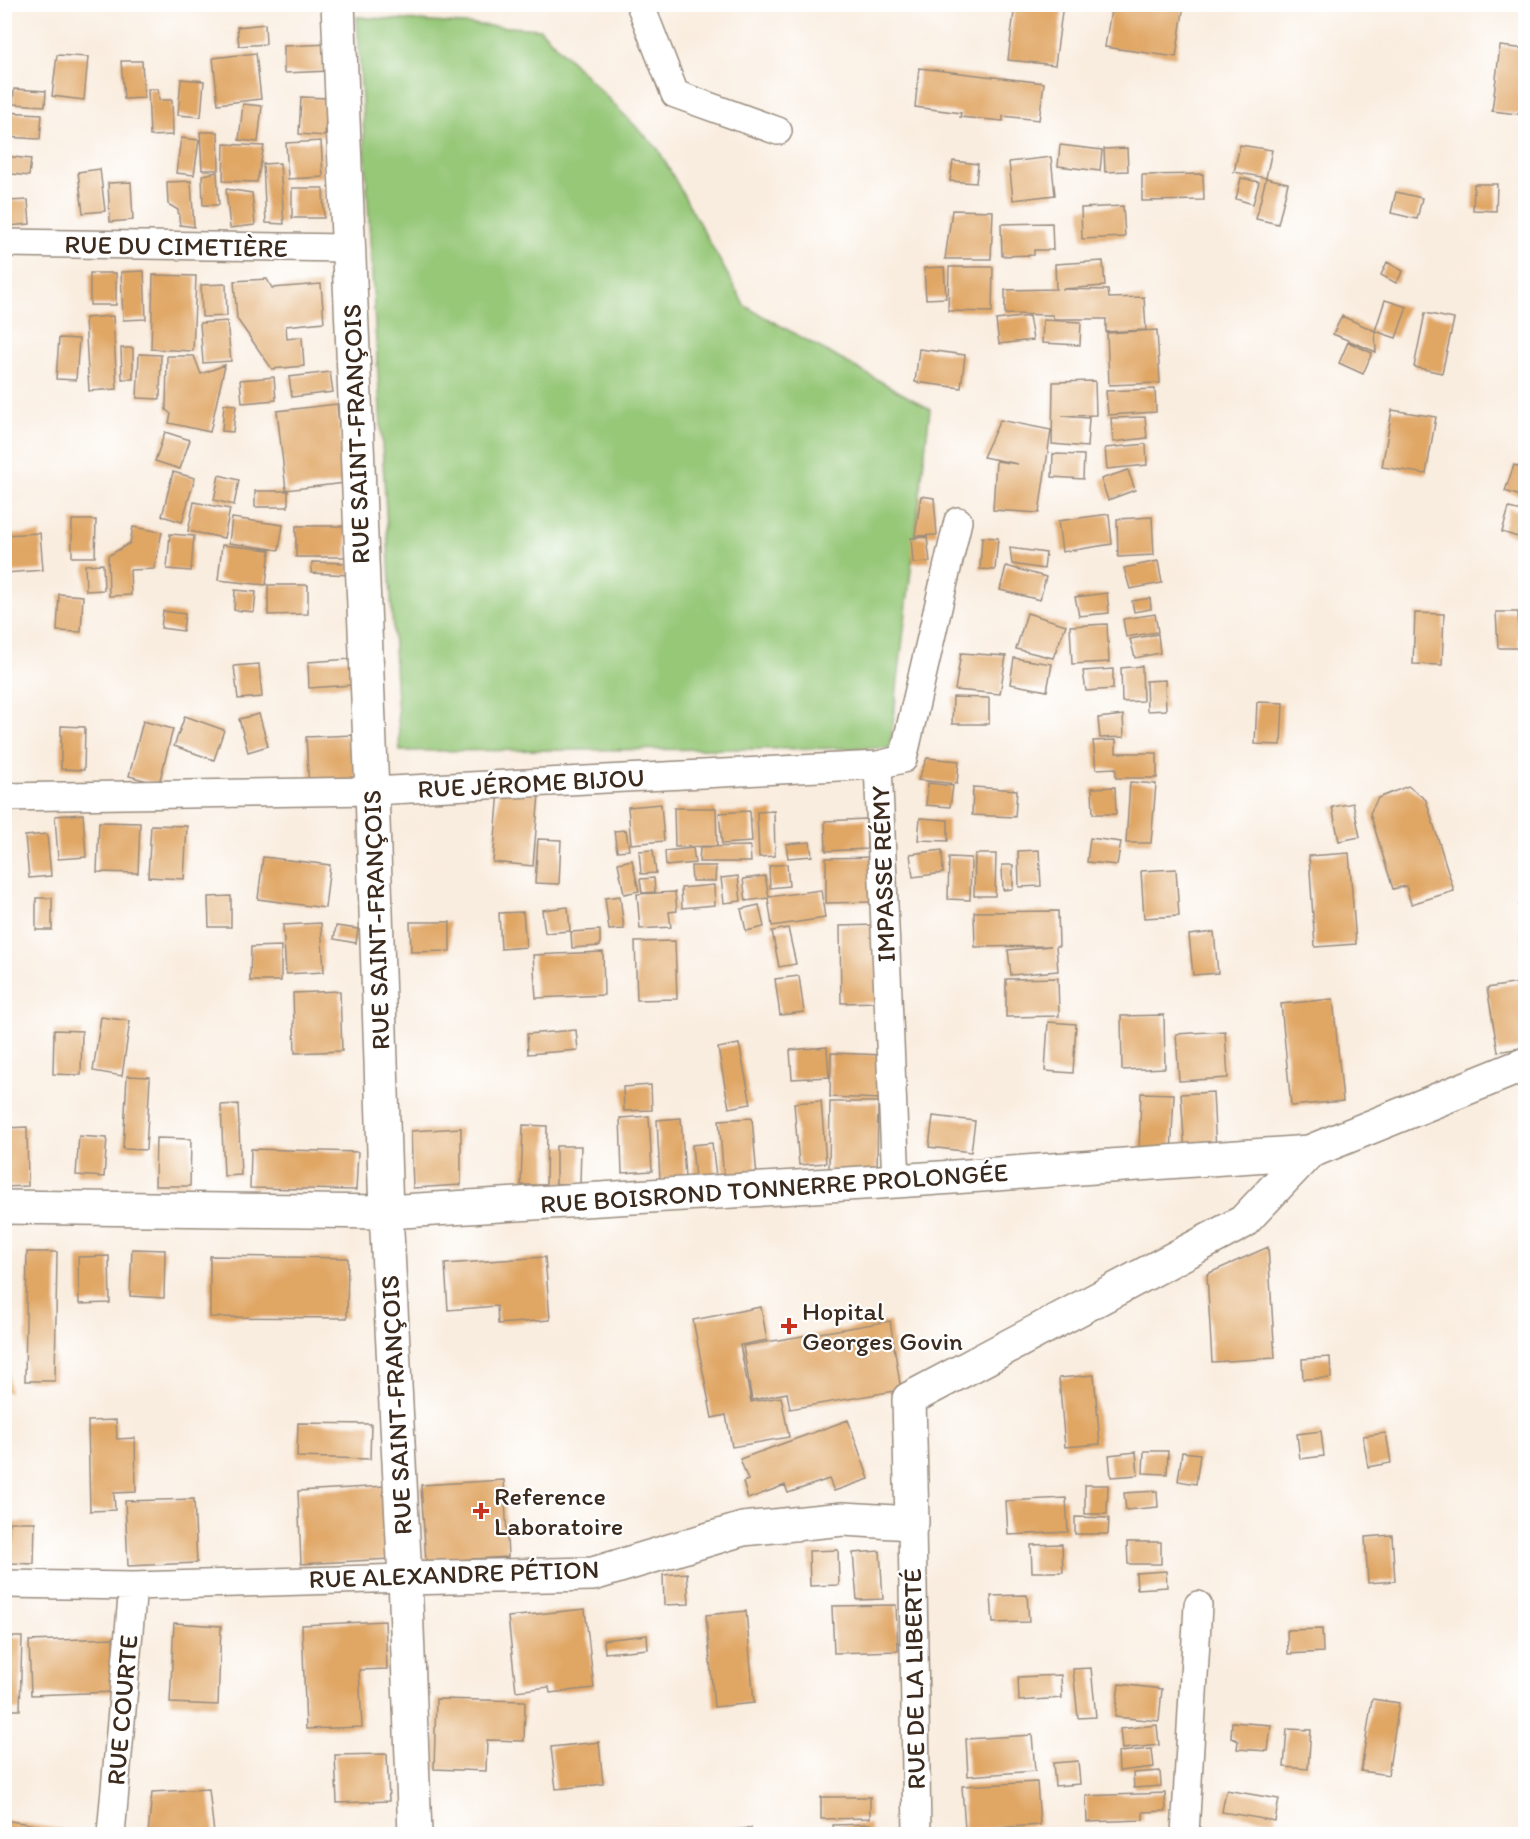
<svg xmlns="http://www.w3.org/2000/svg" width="1530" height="1839" font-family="Itim,sans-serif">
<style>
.green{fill:#96c878;stroke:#68794b;stroke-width:1.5}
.building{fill:#e0a663}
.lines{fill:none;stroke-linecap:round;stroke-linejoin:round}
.minor-casing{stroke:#9a8c7e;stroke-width:30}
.tertiary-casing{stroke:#9a8c7e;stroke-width:36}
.minor{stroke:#fff;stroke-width:27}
.tertiary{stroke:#fff;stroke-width:33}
.poi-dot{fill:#c8321e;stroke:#fff;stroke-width:2}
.labels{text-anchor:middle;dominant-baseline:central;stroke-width:4.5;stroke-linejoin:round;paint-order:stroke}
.street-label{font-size:26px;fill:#3b2a1e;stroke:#fff}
.poi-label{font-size:26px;fill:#3b2a1e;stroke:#fff;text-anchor:start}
</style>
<rect width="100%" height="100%" fill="#fff"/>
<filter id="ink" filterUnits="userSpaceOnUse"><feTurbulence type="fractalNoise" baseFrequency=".0167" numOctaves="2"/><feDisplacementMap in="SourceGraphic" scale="12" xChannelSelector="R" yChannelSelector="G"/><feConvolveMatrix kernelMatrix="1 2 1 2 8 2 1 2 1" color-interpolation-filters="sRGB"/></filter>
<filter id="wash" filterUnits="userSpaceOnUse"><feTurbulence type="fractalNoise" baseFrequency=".008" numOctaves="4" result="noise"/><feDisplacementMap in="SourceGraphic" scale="24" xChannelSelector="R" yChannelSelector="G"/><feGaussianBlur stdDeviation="1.35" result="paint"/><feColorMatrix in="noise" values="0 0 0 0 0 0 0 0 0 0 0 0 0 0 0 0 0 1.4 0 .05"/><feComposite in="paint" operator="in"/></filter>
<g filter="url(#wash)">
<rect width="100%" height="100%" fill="#f9eddf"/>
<path class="green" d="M357,17l183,12 118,120 87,157 185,103 -40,339 -490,3z"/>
<g id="blocks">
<path class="building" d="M246,4h26v2l-25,2z
M1015,4h48l-8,61 -47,-5z
M1112,4h72l-8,53 -71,-10z
M265,24l1,20 -27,2 -2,-19z
M329,44l1,27 -46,2v-27z
M1500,46l26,3v66l-34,-4z
M256,53l5,46 -43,5 -5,-46z
M57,55l31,2 -4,43 -32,-4z
M121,61h21l2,37 -20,1z
M919,68l125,15 -5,37 -36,-4v5l-43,-4 1,-4 -46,-6z
M181,79l23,2 -3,36 -23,-2z
M14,89l32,2 -1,15 -32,-2z
M148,89h10l1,11h13l1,35 -23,1z
M301,97l26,1 -2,38 -26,-2z
M243,104l19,2 -4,36 -19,-2z
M4,112l38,2 -2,25 -36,-2z
M200,132h18l1,38h-17z
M181,138l18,2 -5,35 -18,-2z
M321,141l2,36 -35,2 -2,-36z
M224,144l40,2 -7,36 -34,-1z
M1060,145l42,5 -2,21 -42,-5z
M1240,145l32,5 -6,28 -32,-6z
M1127,148l1,23 -23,1 -1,-23z
M4,156l27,3 -2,17 -25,-3z
M1051,157l4,38 -42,5 -4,-38z
M953,161l25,3 -2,19 -26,-2z
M280,163l4,61 -18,-1 -3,-59z
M100,169l5,42 -22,2 -5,-41z
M217,172l2,33h-16l-1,-30z
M1203,174l1,26 -62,1v-26z
M1241,178l18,4 -6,22 -17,-5z
M1266,178l22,5 -10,41 -22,-5z
M191,181l3,46 -14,-2 -2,-15 -10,-6 -1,-22z
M131,182l2,38 -23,2 -2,-39z
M1474,184h23l-1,27 -23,-1z
M292,188h31l1,30h-32z
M226,189l26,4 3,32 -25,3z
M1396,192l26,6 -5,21 -26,-6z
M28,200l2,24 -21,2 -2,-25z
M1123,206l2,31 -43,2 -1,-31z
M952,210l41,1 -2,48h-46z
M1052,223l1,27h-19v5l-32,1 -1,-32z
M1103,261l2,25 -43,3 46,1 1,8 35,-1 2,33 -40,2v-13h-52l-2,-4 -47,-1v-24l51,-1 -1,-25z
M1387,262l16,9 -7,12 -15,-8z
M944,267l2,31 -20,1 -2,-31z
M949,267h44l-1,45 -44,-1z
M144,271l2,48 -23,1 -2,-48z
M90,273h26v32h-26z
M153,275l43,1 -3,75 -42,-2z
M267,279l5,9 49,-4 3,38 -38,4 1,13 15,-2 2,29 -32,3 -35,-50 -3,-38z
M226,284l1,32 -25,1 -1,-32z
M1385,300l22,7 -11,31 -21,-7z
M1425,313l29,6 -12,54 -28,-6z
M113,316l4,73 -28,2 -4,-73z
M1029,316l4,24 -34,4 -3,-24z
M1342,316l33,15 1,21 -43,-18z
M1043,320l38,2 -1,23 -38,-2z
M227,321l4,40 -28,2 -3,-40z
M1157,330l3,53 -51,2 -2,-52z
M59,338l20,1 -3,41 -20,-1z
M1348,342l24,11 -9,21 -24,-11z
M121,348h12v31h-11z
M919,349l46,6 -4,33 -46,-6z
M139,354l22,1 -1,44 -23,-1z
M167,356h27l7,18 24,-9 -15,67 -41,-9 2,-9 -5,-4z
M330,372l3,20 -41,5 -3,-20z
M274,377l2,23 -34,3 -2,-23z
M1095,381l1,34 -34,1 27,2 -2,29 -35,-3 1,-62z
M1155,389l1,23 -48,3 -2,-24z
M224,404l12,1 -3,27 -11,-1z
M337,404l8,79 -59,7 -9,-79z
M1392,410l44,7 -10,57 -44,-7z
M1145,417l2,21 -34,4 -2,-24z
M1000,420l51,10 -12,83 -46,-3 3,-49 22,3 -35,-7z
M165,432l25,8 -10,29 -25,-8z
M1146,444l1,21 -40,4 -2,-21z
M1053,454l31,1 -1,24 -31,-2z
M1514,465l12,4v29l-21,-7z
M1128,470l7,20 -27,10 -7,-21z
M173,472l22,6 -13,44 -20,-6z
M219,475l20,5 -5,25 -20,-5z
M255,491h33v16h-33z
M921,496l13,2 3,37 -22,1z
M194,502l36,7 -6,29 -36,-7z
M1509,508l17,4 -5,26 -19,-6z
M1109,514l3,30 -50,8 -4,-31z
M1152,517l2,38 -36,2 -1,-38z
M232,518l51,7 -4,25 -50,-7z
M72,520h24l-1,37h-23z
M296,526h51v31h-51z
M133,527l29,5 -8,37 -24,1 1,25 -22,1 -1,-40 22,-13z
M40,533l3,37 -38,3 -1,-38z
M170,534l24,2 -3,35 -24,-2z
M927,537l3,25 -17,1 -2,-25z
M982,537l16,1 -3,32 -15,-1z
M222,545l48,5 -4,35 -48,-5z
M1010,548l36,5 -2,16 -32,-5z
M1158,561l4,22 -32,6 -6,-21z
M312,562l38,1v12l-39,-2z
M103,564l1,26 -18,1 -1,-26z
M1006,566l40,11 -6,23 -40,-10z
M268,585h40v29l-40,1z
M235,590l21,2 -2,20 -20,-2z
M1107,593l2,20 -30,3 -4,-19z
M59,594l24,2 -2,36 -24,-1z
M1150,598l1,11 -17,3 -2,-11z
M163,611l22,3 -2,17 -22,-3z
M1496,612h22l1,36h-21z
M1027,613l39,12 -13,33 -37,-9z
M1415,613l29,1 -2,51 -29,-1z
M1155,614l3,18 -32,5 -3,-18z
M1107,624l2,38 -37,2 -2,-38z
M1158,634l2,19 -25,5 -5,-19z
M961,653l45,3 -6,38 -45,-4z
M1014,658l38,6 -5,27 -37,-7z
M351,659l1,26 -43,3 -1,-26z
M259,664l3,33 -24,2 -4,-33z
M1142,666l1,35 -21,1 -1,-34z
M1113,669v20l-27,2 -3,-20z
M1165,680l1,30 -19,1 -1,-30z
M953,697l36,1v26h-37z
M1257,702l26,1 -2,42 -26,-1z
M259,714l9,32 -20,6 -9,-33z
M1123,715l1,22 -24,1 -2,-20z
M185,716l39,14 -10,30 -40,-14z
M143,721l30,8 -14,55 -30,-8z
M61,726l24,1 -1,43 -23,-1z
M354,735l3,51 -48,3 -3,-52z
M1116,740v13h41v25h-41v-10l-20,1 -3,-28z
M927,758l32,3 -2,23 -39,-4z
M1130,782l26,2 -5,59h-25z
M928,783l25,3 -3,21 -24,-2z
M1408,786l18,14 28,91 -43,13 -5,-18 -13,3 -23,-76 8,-15z
M973,787l44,3 -2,27 -43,-2z
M1115,787l1,27h-23l-1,-26z
M499,791l40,3 -6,72 -40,-4z
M1353,803l7,34 -21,4 -7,-34z
M661,804l3,37 -33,3 -3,-37z
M674,808h42l1,38 -42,1z
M750,811l2,31 -30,2 -3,-31z
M774,811l1,45 -16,1 -2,-45z
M83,814l3,43 -28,2 -3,-43z
M920,818l28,2v21l-30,-1z
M866,819l1,30 -41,2 -1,-30z
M99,822l41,1 -2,50 -41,-1z
M151,825l36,1 -3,53 -36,-2z
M626,830l3,20 -12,1 -3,-20z
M47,834l4,42 -22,2 -4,-42z
M1090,838l31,4 -4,23 -30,-3z
M538,839l23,1 -2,44 -24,-1z
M810,842l2,14 -24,2 -2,-14z
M750,846l1,16h-52l1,-15z
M693,848l2,15 -29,3 -1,-15z
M653,850l3,23 -15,1 -2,-23z
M942,850l1,23 -30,4 -3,-23z
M1039,850l2,36 -22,1 -1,-36z
M1349,853l7,91 -41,3 -6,-91z
M975,854h21l-1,42h-21z
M263,857l67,8 -5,43 -67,-9z
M874,857l1,45 -49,1v-45z
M949,857l22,1 -1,42 -22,-1z
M632,860l7,31 -15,3 -6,-31z
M787,864l2,22 -19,2 -1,-22z
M1002,865h11v24l-10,1z
M691,866h25l-1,15h-23z
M1176,869l3,47 -35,2 -3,-47z
M738,876l3,25 -17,2 -3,-25z
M765,876l4,21 52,-7 4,28 -53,8 -4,-28 -22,3 -3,-22z
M654,878l1,14 -13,1 -2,-14z
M714,885l1,20 -33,3 -1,-20z
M675,892l2,19 -8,1 2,15 -31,2 -3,-35z
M231,896v31h-22l-1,-30z
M620,896l4,33 -15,1 -4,-32z
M36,898h16v32h-16z
M1526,904v37h-4l-3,-36z
M759,905l5,22 -18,4 -5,-22z
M568,907l2,24 -25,2 -3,-23z
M1058,911l1,35h-3l2,25 -47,4 -3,-25 43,-4 -76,1 -1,-35z
M523,912l3,35 -25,2 -2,-36z
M410,922h40v29l-39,1z
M321,923l3,49 -38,2 -3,-49z
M877,925l1,77 -37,1 -1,-77z
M336,926l22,3 -2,14 -22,-4z
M788,928l8,36 -17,3 -7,-36z
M600,930v16l-28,2 -1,-16z
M1214,932l4,41 -25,2 -4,-40z
M675,941l2,58 -40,1 -2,-58z
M281,946v35h-31l1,-34z
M603,952l1,43 -68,3 -3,-43z
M799,976l5,36 -24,3 -5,-36z
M1058,978l1,38 -53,1v-38z
M1526,982v65l-28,5 -11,-64z
M340,991l2,60 -47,2 -2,-60z
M1333,999l10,102 -52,5 -10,-102z
M1164,1015l1,53 -43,2 -1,-54z
M101,1017l29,4 -8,55 -29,-5z
M1048,1022l28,2 -3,49 -28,-2z
M54,1030l28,1 -1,44 -28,-1z
M576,1030l2,20 -50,4 -1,-20z
M1225,1031l3,47 -49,3 -3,-47z
M739,1044l12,60 -22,4 -11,-60z
M827,1047l2,30 -37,2 -2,-29z
M831,1053l53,2 -2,44 -52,-2z
M127,1076l23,1 -4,73 -23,-1z
M651,1085l1,25 -28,1 -1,-24z
M1213,1092l3,59 -31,2 -4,-59z
M1141,1093l33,1 -3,61 -32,-1z
M821,1101l5,62 -27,2 -5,-62z
M830,1102h48l-1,70 -48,-1z
M238,1104l3,71 -17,1 -3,-71z
M649,1116l3,55 -30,2 -2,-55z
M933,1116l42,5 -4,31 -42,-5z
M681,1118l4,60 -25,2 -3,-60z
M752,1118l5,59 -33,3 -5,-60z
M523,1125l24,1 -1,59h-25z
M27,1127l1,59 -24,1v-59z
M461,1128v57l-48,3 -2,-57z
M79,1136l28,2 -3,39 -28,-2z
M156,1138l35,1 -1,47h-35z
M712,1143l4,34 -21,2 -3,-34z
M556,1146h25l-1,38h-24z
M251,1149l107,3 -2,38 -106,-2z
M1268,1247l7,111 -63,4 -5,-88z
M132,1249l33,1 -1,48 -34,-2z
M27,1252h30l-2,129h-30z
M109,1256l1,47 -31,1 -1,-47z
M210,1256l138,2 -1,60 -137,-1z
M545,1257l5,63 -52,4 -1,-18 -49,4 -3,-46z
M761,1307l6,33 -27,5 11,57 30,-5 8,40 -57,10 -6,-32 -14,3 -19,-98z
M890,1321l11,69 -111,19 -3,-16 -35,7 -9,-54z
M1330,1357l1,21 -28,1 -1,-20z
M8,1363l2,29h-6v-28z
M1094,1375l6,69 -35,3 -6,-69z
M116,1420l1,19 18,-1 1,54 -22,1 1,17 -25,1 -2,-90z
M848,1420l21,59 -35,12 -5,-12 -41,14 -3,-8 -37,14 -5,-17 5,-2 -8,-21z
M298,1423l73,1 -1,35 -73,-2z
M1321,1431l3,25 -24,3 -3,-25z
M1386,1433l5,30 -23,4 -5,-31z
M1144,1451h24l-1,23 -24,-1z
M1136,1452l2,23 -27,2 -2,-22z
M1182,1452l18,2 -4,30 -18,-3z
M504,1480l4,77 -82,5 -5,-77z
M1085,1485h23l-1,29h-22z
M386,1486l4,73 -89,5 -3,-73z
M1157,1491l1,16 -32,3 -2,-17z
M1066,1498l2,34 -60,3 -2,-34z
M194,1499l3,64 -69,3 -3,-65z
M1075,1517l34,1 -1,16h-33z
M9,1522h26l-1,42 -25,-1z
M1392,1535l3,46 -27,2 -3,-46z
M1127,1542h34v22h-33z
M1062,1544l1,28h-31l-1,-27z
M838,1550l1,35 -29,1 -1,-35z
M880,1551l3,48 -26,1 -4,-47z
M1166,1571l1,16 -30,2 -1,-16z
M687,1573l2,31 -25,1 -1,-30z
M1027,1595l2,27 -36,1 -2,-27z
M896,1605l2,46 -64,2 -2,-47z
M585,1609l9,79 -44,5 -1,-6 -33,4 -8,-74z
M746,1611l8,92 -40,4 -8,-92z
M385,1621l2,48 -28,1 3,57 -56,2 -4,-104z
M174,1623l47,3 -3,79 -48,-2z
M1322,1629l1,23 -35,2 -1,-24z
M647,1635l1,14 -43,4 -1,-13z
M4,1637h18l-2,73h-16z
M113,1638l2,54 -84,3 -2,-54z
M1091,1668l5,49 -18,1 -5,-49z
M1061,1675l1,23 -43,3 -1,-24z
M1119,1684l43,5 -3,32 -44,-4z
M436,1699l89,2 -1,40 -37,-1 -1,31 -52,-2z
M1372,1699l27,4 -11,72 -27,-4z
M1232,1722l39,3 -3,26 -31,-2 1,-8 -7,-4z
M1157,1725l2,20 -37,4 -2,-20z
M1287,1729l24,1 -3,39 -24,-2z
M1032,1735l3,36 -67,5 -2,-37z
M599,1742l4,42 -47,5 -5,-42z
M1152,1749l2,18 -35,4 -1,-19z
M387,1754l2,47 -52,2 -2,-48z
M1078,1761l2,23 -25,2 -2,-23z
M1160,1771l1,15 -27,2 -1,-15z
M1037,1782l3,43 -75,5 -3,-44z
M209,1789l5,45h-66l4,-42z
M1226,1790l53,9 -4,22 -53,-9z
M1165,1793l1,18 -23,1v8l-56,2 -1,-26z
M821,1797h49v21l-49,1z
M4,1820l82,13v1h-82z
M870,1824l1,10h-37l-1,-9z
M751,1828l1,6h-21l-1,-4z
M1313,1831v3h-27v-1z"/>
</g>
</g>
<g filter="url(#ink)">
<use href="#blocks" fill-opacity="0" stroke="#9a8c7e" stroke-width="1.5"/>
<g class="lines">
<defs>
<path id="minor" d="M640,4l35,90 103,37
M4,243l344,5
M4,797l368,-6 506,-26
M896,1181l-18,-416 25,-6 55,-238
M912,1523l5,311
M4,1584l129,2 272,-8
M111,1834l22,-248
M1185,1834l13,-229"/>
<path id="tertiary" d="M338,4l34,787 14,421 19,366 10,256
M4,1207l382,5 510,-31 413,-29 217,-88
M405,1578l188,-4 150,-45 100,-10 69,4 -3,-124 334,-177 66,-70"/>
</defs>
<use href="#minor" class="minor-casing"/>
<use href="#tertiary" class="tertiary-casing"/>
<use href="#minor" class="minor"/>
<use href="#tertiary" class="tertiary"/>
</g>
</g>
<g class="poi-dot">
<path d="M786 1317h6v6h6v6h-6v6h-6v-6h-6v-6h6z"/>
<path d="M478 1502h6v6h6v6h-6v6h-6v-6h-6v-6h6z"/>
</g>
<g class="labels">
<g class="street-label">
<text transform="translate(176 246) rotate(1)">RUE DU CIMETIÈRE</text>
<text transform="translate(356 434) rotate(-92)">RUE SAINT-FRANÇOIS</text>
<text transform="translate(531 783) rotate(-3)">RUE JÉROME BIJOU</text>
<text transform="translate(883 874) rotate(-92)">IMPASSE RÉMY</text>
<text transform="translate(376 920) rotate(-92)">RUE SAINT-FRANÇOIS</text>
<text transform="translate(774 1188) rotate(-4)">RUE BOISROND TONNERRE PROLONGÉE</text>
<text transform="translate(396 1405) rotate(-93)">RUE SAINT-FRANÇOIS</text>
<text transform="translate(454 1574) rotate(-2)">RUE ALEXANDRE PÉTION</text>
<text transform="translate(914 1679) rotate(-91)">RUE DE LA LIBERTÉ</text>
<text transform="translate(122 1710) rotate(-85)">RUE COURTE</text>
</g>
<g class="poi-label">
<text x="802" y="1311">Hopital<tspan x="802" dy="30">Georges Govin</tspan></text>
<text x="494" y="1496">Reference<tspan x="494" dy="30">Laboratoire</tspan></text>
</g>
</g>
<rect width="1530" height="1839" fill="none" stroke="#fff" stroke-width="24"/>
</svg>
